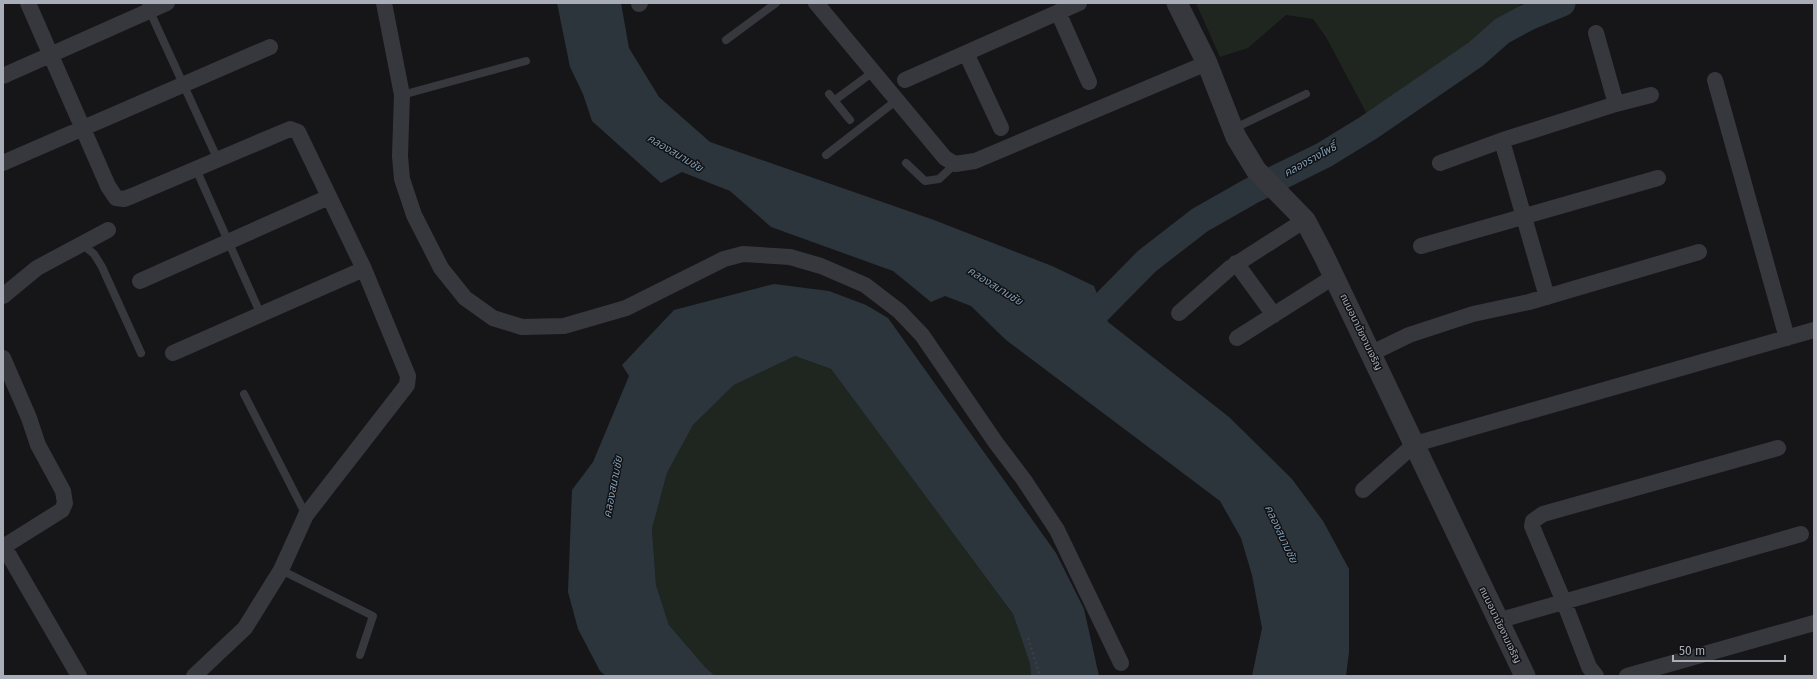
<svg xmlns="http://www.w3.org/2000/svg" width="1817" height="679" font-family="'Fira Sans','Noto Sans Thai',sans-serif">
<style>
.green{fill:#1e261f}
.water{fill:#2c353c}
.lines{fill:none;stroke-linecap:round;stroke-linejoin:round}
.river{stroke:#2c353c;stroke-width:27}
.path{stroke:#3d3f44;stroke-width:2.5;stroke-dasharray:2 3;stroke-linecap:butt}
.service{stroke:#37383d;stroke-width:8}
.minor{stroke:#37383d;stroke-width:16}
.tertiary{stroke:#37383d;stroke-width:21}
.labels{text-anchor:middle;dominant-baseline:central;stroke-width:3;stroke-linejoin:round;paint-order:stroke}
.street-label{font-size:10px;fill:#a8adb8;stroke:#111113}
.water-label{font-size:11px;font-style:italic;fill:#7f9bb3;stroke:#111113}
</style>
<rect width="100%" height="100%" fill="#161618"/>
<path class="green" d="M1196,3h325v1l-29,29 -107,76 -17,7 -42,-79 -13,-18 -27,-4 -38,33 -28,9z
M795,356l36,13 182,245 17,50 1,12h-316l-10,-9 -36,-42 -13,-40 -4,-56 15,-56 26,-48 41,-40z"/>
<path class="water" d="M557,3h64l8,45 30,49 51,45 224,78 118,46 42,20 14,36 121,95 63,62 31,42 26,48v83l-3,24h-94l10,-48 -10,-53 -11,-37 -21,-37 -214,-161 -35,-34 -26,-10 -14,6 -38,-31 -122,-44 -41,-36 -48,-19 -21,11 -69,-62 -9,-27 -13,-27z
M774,284l55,7 37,14 22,13 168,235 28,56 15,67h-68l-1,-12 -17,-50 -182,-245 -36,-13 -61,29 -41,40 -26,48 -15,56 4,56 13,40 36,42 10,9h-109l-6,-5 -22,-42 -10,-37 4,-102 21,-28 36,-86 -7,-11 52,-55z"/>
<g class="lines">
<path class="river" d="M1076,333l71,-72 53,-41 51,-29 73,-36 44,-27 108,-74 26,-23 26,-14 34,-14"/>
<path class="path" d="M1028,638l12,38"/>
<path class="service" d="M146,3l72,157
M726,40l50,-37
M829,94l21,26
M402,95l124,-34
M835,100l38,-28
M1233,129l73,-35
M826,155l71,-55
M906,163l19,18 14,-2 16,-15
M196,169l65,146
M82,244l12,10 8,13 39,86
M244,394l62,121
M281,570l92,46 -13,39"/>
<path class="minor" d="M28,3l80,183 8,12 8,1 8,-3 158,-67 8,3 66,137 44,107 -1,9 -101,130 -25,55 -36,58 -51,48
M384,3l18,92 -2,61 2,23 12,36 27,53 24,30 28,20 29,9 42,-1 62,-18 98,-49 19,-5 47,3 31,9 44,19 34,26 23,24 74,108 28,37 33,50 64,133
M816,3l129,155 10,6 20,-3 232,-98
M639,4l1,-1
M1058,12l31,70
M966,53l35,75
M3,76l164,-73
M905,80l174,-77
M1715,80l72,258
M1616,104l35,-9
M1502,141l45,156
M3,163l267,-116
M1440,163l66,-24 110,-35 -20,-71
M1421,246l237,-68
M1236,263l38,52
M140,281l189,-84
M3,296l34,-28 71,-38
M1179,313l51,-45 75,-48
M1237,338l98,-62
M173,353l191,-84
M1372,353l37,-18 64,-21 56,-12 170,-50
M3,358l26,60 9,27 25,46 2,12 -3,7 -59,37
M1363,490l52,-46 399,-114
M3,545l76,131
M1497,621l304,-87
M1596,676l-7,-9 -25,-65 -30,-71 -2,-5 1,-5 10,-7 235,-66
M1627,676l187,-53"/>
<path class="tertiary" d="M1177,3l30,60 29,74 20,33 49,50 19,36 201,420"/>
</g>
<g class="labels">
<g class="street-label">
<text transform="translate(1361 332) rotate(64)">ถนนอนามัยงามเจริญ</text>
<text transform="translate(1500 625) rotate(64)">ถนนอนามัยงามเจริญ</text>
</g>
<g class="water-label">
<text transform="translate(675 153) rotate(31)">คลองสนามชัย</text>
<text transform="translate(1310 160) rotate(-29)">คลองรางโพธิ์</text>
<text transform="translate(995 286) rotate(32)">คลองสนามชัย</text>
<text transform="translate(613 487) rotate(-79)">คลองสนามชัย</text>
<text transform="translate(1281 534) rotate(65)">คลองสนามชัย</text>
</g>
</g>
<rect width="1817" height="679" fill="none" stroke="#a8adb8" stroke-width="8"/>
<path d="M1673 655v6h112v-6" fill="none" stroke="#a8adb8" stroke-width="2"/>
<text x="1679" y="655" font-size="12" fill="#a8adb8" stroke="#111113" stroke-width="3" paint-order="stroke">50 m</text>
</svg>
